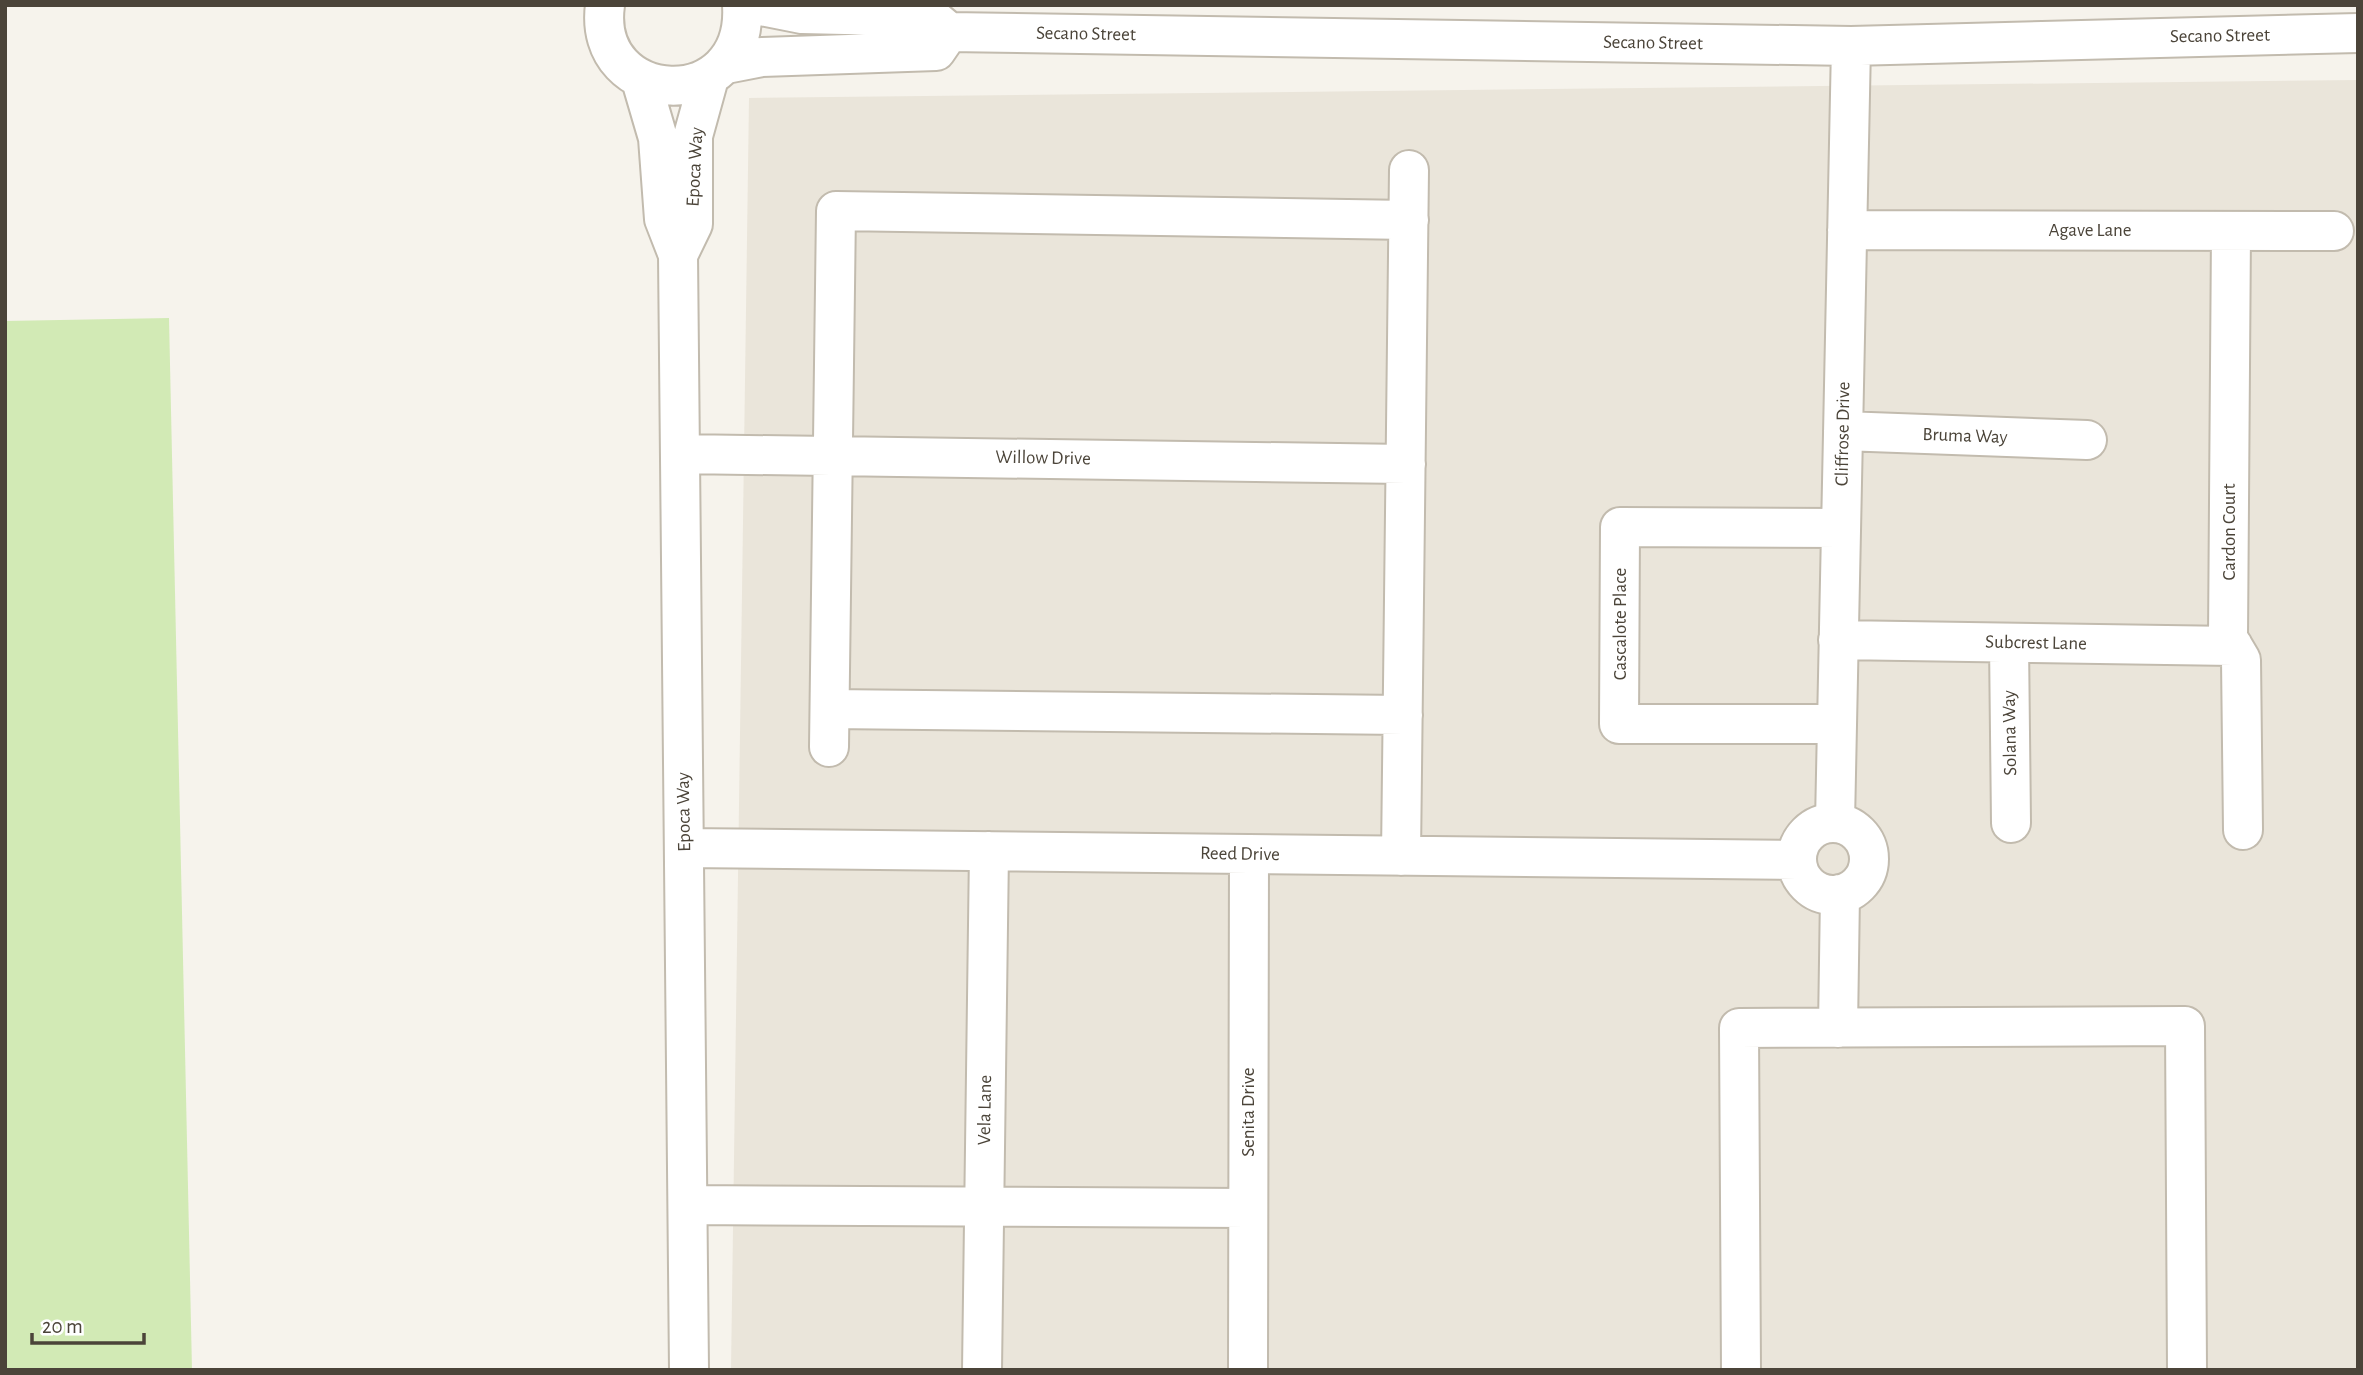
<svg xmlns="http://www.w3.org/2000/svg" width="2363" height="1375" font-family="'Alegreya Sans',sans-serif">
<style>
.residential{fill:#eae5da}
.green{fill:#d2eab5}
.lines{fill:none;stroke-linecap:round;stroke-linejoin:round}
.minor-casing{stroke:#c2bbae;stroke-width:42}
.minor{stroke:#fff;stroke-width:38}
.labels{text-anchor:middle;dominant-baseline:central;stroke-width:5;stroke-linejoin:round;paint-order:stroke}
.street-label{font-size:19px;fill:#4b4439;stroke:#fff}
</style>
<rect width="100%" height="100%" fill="#f6f3ec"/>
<path class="residential" d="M2358,80v1290h-1627l18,-1272z"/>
<path class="green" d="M169,318l23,1052h-187v-1049z"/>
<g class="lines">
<defs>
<path id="minor" d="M605,5c-14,103 144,112 137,0
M756,5l46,9 129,3 18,15 902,14 507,-13
M726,64l36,-7 174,-6 13,-19
M641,80l17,58 6,81 14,36 11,1115
M1847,230l487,1
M2231,231l-3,407 13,22 2,170
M678,255l15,-31v-88l16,-58
M1843,431l244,9
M681,454l725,10
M1838,640l395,6
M2009,643l2,180
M830,709l573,6
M1837,724h-218l1,-197 221,1
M829,747l7,-536 573,9
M1835,822l16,-776
M1797 859a36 36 0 1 1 72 0a36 36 0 1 1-72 0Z
M684,848l1113,12
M1401,856l8,-686
M1838,1028l2,-134
M688,1205l559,3
M982,1370l7,-519
M1248,1370l1,-516
M1741,1370l-2,-342 446,-2 2,344"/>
</defs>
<use href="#minor" class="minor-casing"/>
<use href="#minor" class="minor"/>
</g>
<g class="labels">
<g class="street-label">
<text transform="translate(1086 34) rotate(1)">Secano Street</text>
<text transform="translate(2220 36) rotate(-1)">Secano Street</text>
<text transform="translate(1653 43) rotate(1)">Secano Street</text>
<text transform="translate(695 167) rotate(-87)">Epoca Way</text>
<text x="2090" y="230">Agave Lane</text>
<text transform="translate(1843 434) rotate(-89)">Cliffrose Drive</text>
<text transform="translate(1965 436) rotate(2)">Bruma Way</text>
<text transform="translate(1043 458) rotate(1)">Willow Drive</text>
<text transform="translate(2229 532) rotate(-90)">Cardon Court</text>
<text transform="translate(1620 624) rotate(-90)">Cascalote Place</text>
<text transform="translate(2036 643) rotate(1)">Subcrest Lane</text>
<text transform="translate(2010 733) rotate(-91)">Solana Way</text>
<text transform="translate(684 812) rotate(-91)">Epoca Way</text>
<text transform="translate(1240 854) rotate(1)">Reed Drive</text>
<text transform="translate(985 1110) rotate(-89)">Vela Lane</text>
<text transform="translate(1248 1112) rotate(-90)">Senita Drive</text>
</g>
</g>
<rect width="2363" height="1375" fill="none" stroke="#4b4439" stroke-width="14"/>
<path d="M32 1333v10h112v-10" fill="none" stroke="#4b4439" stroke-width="3.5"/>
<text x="42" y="1333" font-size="21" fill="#4b4439" stroke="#ffffff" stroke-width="5" paint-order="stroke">20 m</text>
</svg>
